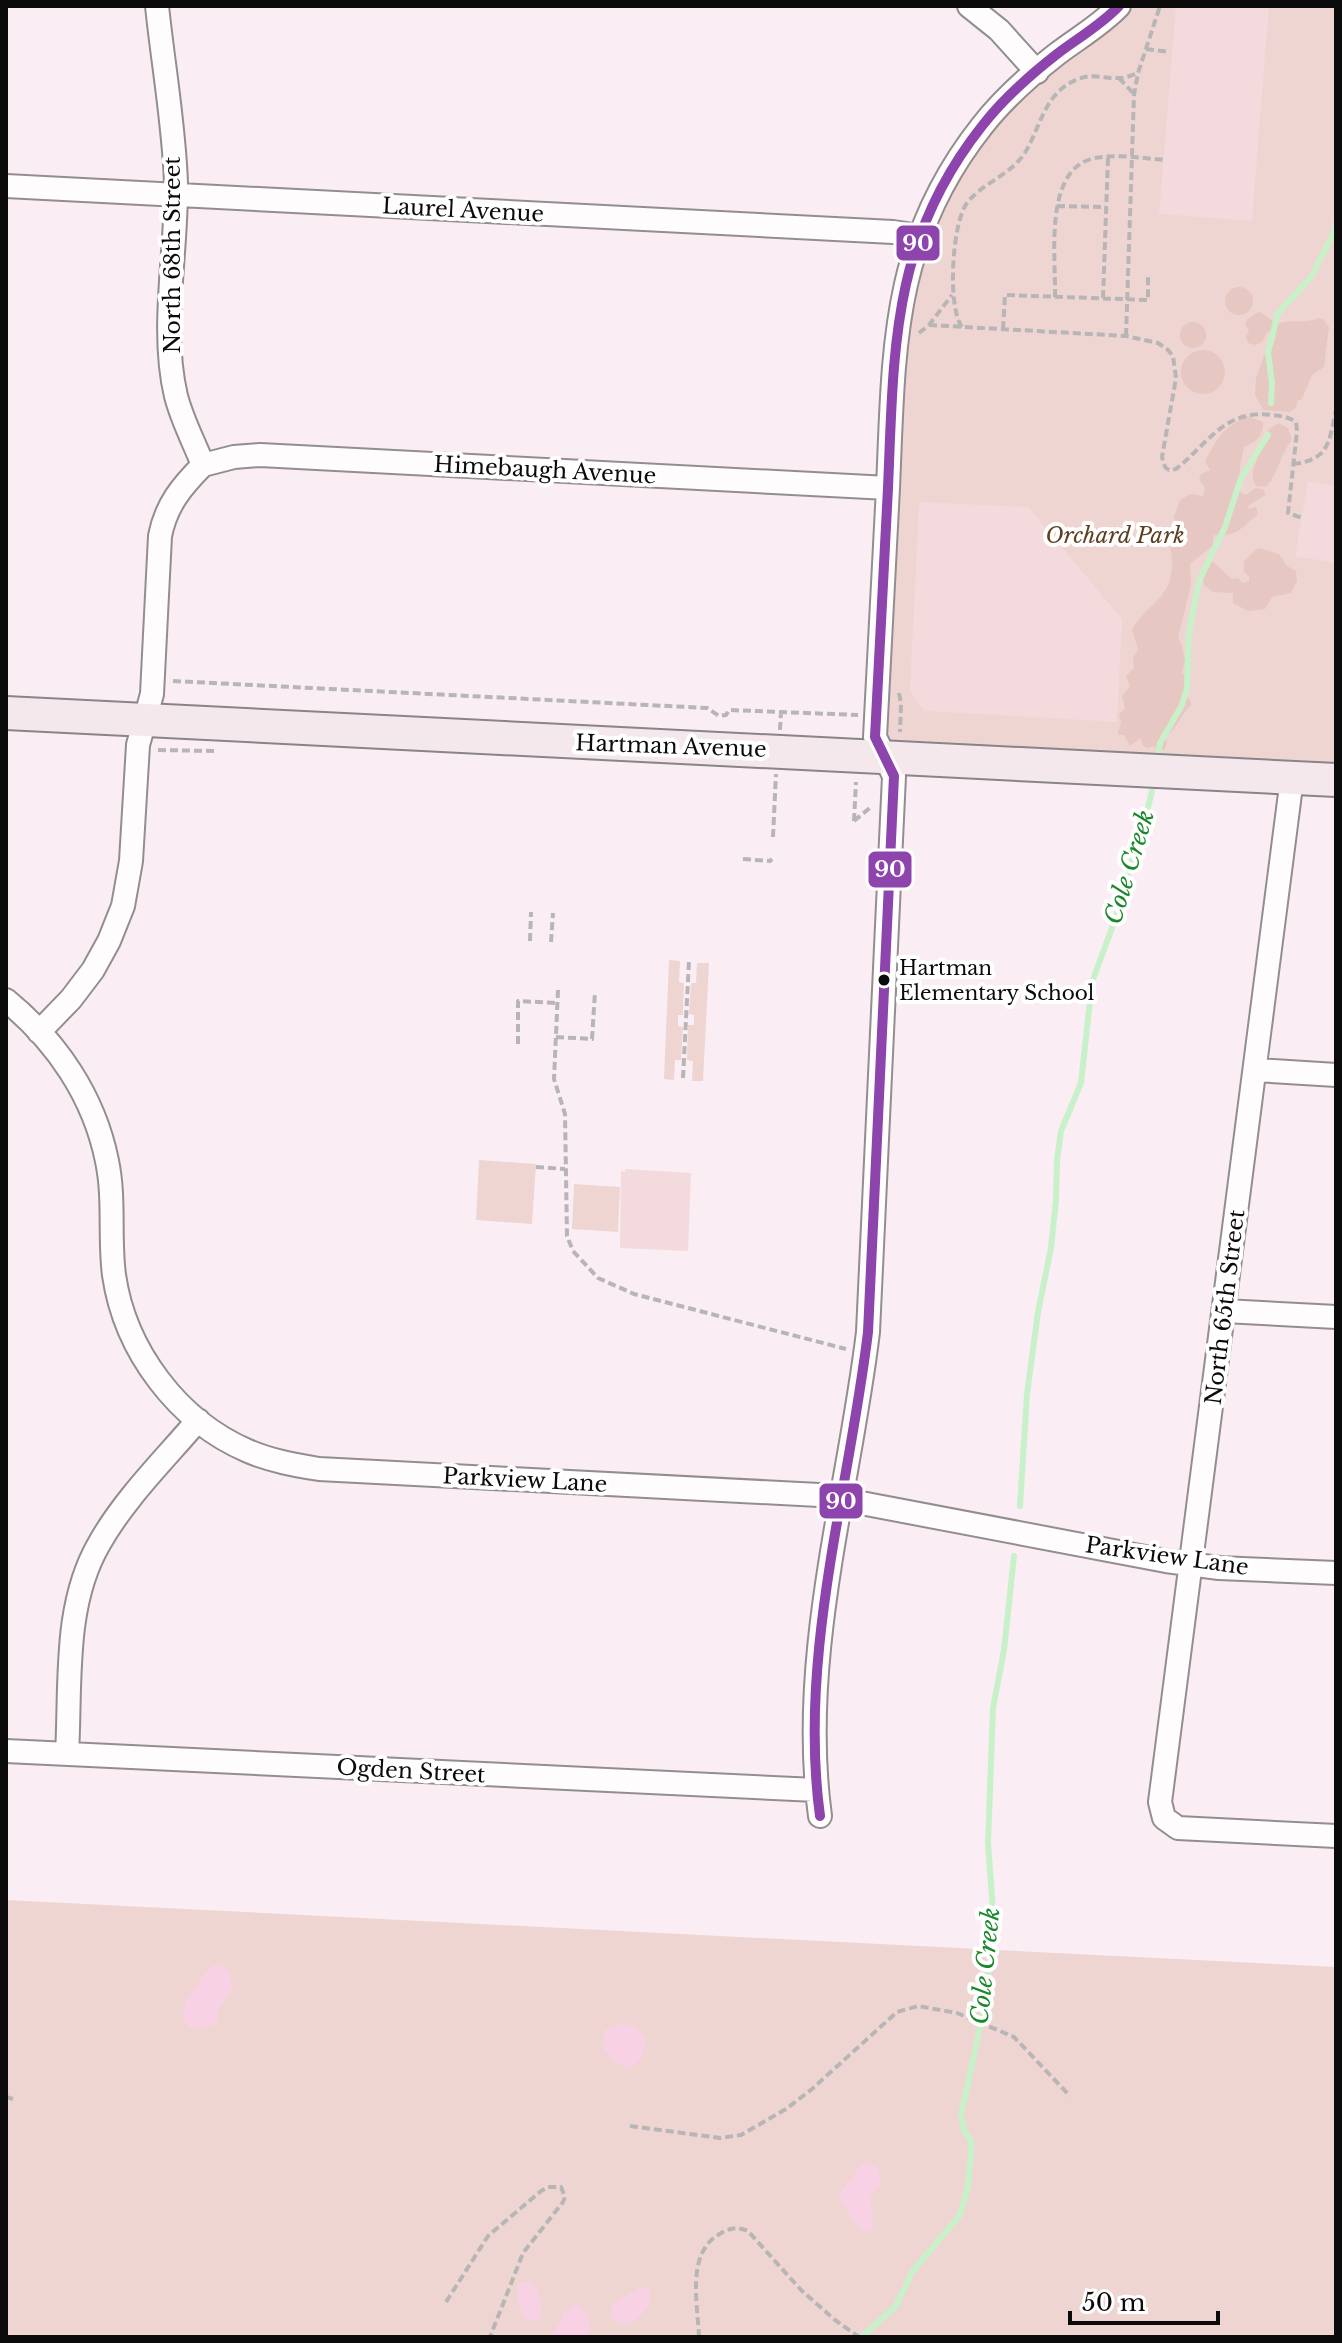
<svg xmlns="http://www.w3.org/2000/svg" width="1342" height="2343" font-family="'Libre Baskerville',serif">
<style>
.green{fill:#eed5d2}
.forest{fill:#e6c7c1}
.sand{fill:#f8d1e5}
.pitch{fill:#f3dadc}
.lines{fill:none;stroke-linecap:round;stroke-linejoin:round}
.stream{stroke:#c8f1c9;stroke-width:6}
.street-casing{stroke:#938d90;stroke-width:26}
.secondary-casing{stroke:#898487;stroke-width:36}
.path{stroke:#b7b5b6;stroke-width:4;stroke-dasharray:8 4;stroke-linecap:butt}
.street{stroke:#fefcfd;stroke-width:22}
.secondary{stroke:#f4e8ed;stroke-width:32}
.bus-1-casing{stroke:#fff;stroke-width:16}
.bus-1{stroke:#8e44ad;stroke-width:10}
.bus-dot{fill:#0b0b0b;stroke:#fff;stroke-width:3}
.labels{text-anchor:middle;dominant-baseline:central;stroke-width:8;stroke-linejoin:round;paint-order:stroke}
.bus-label{font-size:20px;fill:#0b0b0b;stroke:#fff;text-anchor:start}
.street-label{font-size:22px;fill:#0b0b0b;stroke:#fff}
.park-label{font-size:22px;font-style:italic;fill:#5e3f20;stroke:#fff}
.water-label{font-size:24px;font-style:italic;fill:#1b872b;stroke:#fff}
.line-badge{stroke:#fff;stroke-width:3}
.badge-label{font-size:22px;text-anchor:middle;font-weight:bold;fill:#fff}
</style>
<rect width="100%" height="100%" fill="#faeef4"/>
<path class="green" d="M1133,6h203v764l-444,-26 -7,-17 19,-391 24,-96 30,-63 39,-54 29,-31z
M669,960l11,1 -1,21 5,1 -1,32h-5v11l5,1 -2,33h-6l-1,20 -10,-1z
M697,963h12l-6,118h-11l1,-20 -6,-1 1,-35h6v-10l-5,-1 2,-31h5z
M479,1160l57,4 -4,60 -56,-4z
M574,1184l46,3 -2,45 -46,-3z
M6,1900l1330,67v370h-1330z"/>
<path class="forest" d="M1225 301a14 14 0 1 1 28 0a14 14 0 1 1-28 0Z
M1260,312l17,12c12,-5 30,0 42,-6l4,1 6,8 -5,40 -12,8 -10,24 -5,2 -1,7 -6,4 -27,-2 -8,-15 1,-17 9,-25 8,-7 3,-10 -8,-5 -6,11 -6,3 -8,-2 -2,-6 3,-7 -4,-5c3,-8 7,-10 15,-13z
M1180 335a13 13 0 1 1 26 0a13 13 0 1 1-26 0Z
M1181 372a22 22 0 1 1 44 0a22 22 0 1 1-44 0Z
M1247,416l16,6c1,14 -7,20 -19,25 -3,14 -7,31 -4,45l6,3 9,-7 8,1 3,6 -17,10 -1,4 8,-2 2,7c-17,14 -19,22 -44,21l-2,11 -22,18 1,21 -13,53c5,7 5,14 7,22l-3,13 7,9 -2,15 4,5v3c-10,9 -14,24 -26,32l2,5 -3,8 -10,-4 -7,2 -4,-2 -2,-8 -11,8 -6,-11h-5l-1,-3 3,-9 -2,-9 6,-6 -3,-12 8,-10 -4,-10 8,-8 -1,-10 5,-9 -6,-19c9,-18 28,-27 36,-45 3,-7 5,-19 4,-26 0,-10 -5,-14 0,-24l5,-1 2,-3 -5,-14 6,-17 11,-6 12,2 2,-8 -6,-8 2,-6 9,-4 -5,-8c13,-26 16,-32 42,-46z
M1279,423l9,5 4,12c-12,14 -13,33 -26,47l-10,-1c-9,-16 2,-21 4,-39l4,-3 5,-15z
M1258,548l21,6 8,12 9,5 1,10 -6,12 -19,4 -7,12 -17,2 -15,-8v-10l-20,-1 -9,-7 -1,-7 9,-17 20,18 6,-1 5,5 6,-2v-4l-5,-6v-10z"/>
<path class="sand" d="M217,1964c13,2 14,13 15,24l-14,23 -1,12 -13,5 -15,-1c-3,-4 -6,-7 -6,-12 0,-14 22,-46 34,-51z
M619,2024c15,0 20,5 27,17l-5,18 -11,10 -18,-8 -9,-13 2,-18z
M869,2162l9,7 3,15 -11,14 3,31 -4,3 -14,-8 -16,-26c4,-12 16,-22 22,-34z
M523,2282h7c10,8 14,25 9,37l-11,2c-7,-5 -12,-27 -10,-36z
M641,2287l8,3 2,14c-8,8 -20,26 -33,18 -8,-4 -7,-11 -6,-18z
M576,2304c13,5 17,18 12,30l-7,3h-33l11,-12 4,-12z"/>
<path class="pitch" d="M1176,6h93l-17,215 -93,-7z
M1308,481l28,5v77l-41,-7z
M919,502l109,5 94,112 -5,103 -193,-11 -14,-20z
M625,1169l66,4 -3,78 -68,-3 1,-77 4,1z"/>
<g class="lines">
<path class="stream" d="M1271,403l1,-19 -4,-32 10,-39 33,-36 24,-47 1,-8
M1157,763l3,-20 22,-38 5,-17 2,-56 10,-51 26,-54 16,-49 27,-43
M1020,1506l7,-112 11,-82 13,-64 5,-48 1,-40 4,-29 20,-48 11,-101 27,-73 11,-42 12,-34 12,-51
M862,2337l34,-31 16,-34 48,-57 8,-29 3,-34v-11l-7,-11 -3,-15 23,-106 10,-85 -6,-81 5,-135 11,-58 10,-94"/>
<defs>
<path id="street" d="M157,6c6,58 17,118 19,177 1,69 -16,146 0,213 6,24 18,46 27,69
M969,6l30,24 38,42
M6,186l887,46 27,4
M203,465l31,-8 26,-2 628,33
M1292,778l-132,1024 4,16 14,10 158,8
M6,1000c50,41 88,96 101,161 8,38 2,76 7,114 11,76 64,146 134,176 23,10 47,14 71,18l500,26 347,66 53,7 117,5
M39,1032l32,-33 22,-29 16,-29 14,-35 8,-45 7,-116 14,-51 8,-158c6,-31 22,-50 43,-71
M1256,1070l80,5
M1224,1311l112,6
M6,1751l810,39
M67,1754c4,-69 -4,-148 32,-210 25,-45 66,-85 99,-124
M820,1816c-22,-161 29,-325 48,-484l26,-556 -19,-39c4,-83 9,-166 13,-249 6,-139 3,-247 94,-362 21,-27 48,-51 75,-72 21,-16 44,-29 62,-48"/>
<path id="secondary" d="M6,713l1330,67"/>
</defs>
<use href="#street" class="street-casing"/>
<use href="#secondary" class="secondary-casing"/>
<path class="path" d="M1146,49l23,3
M1119,78l15,16
M1057,206l49,1
M1055,297c1,-40 -12,-129 40,-139 22,-4 47,0 69,2
M1103,298l5,-140
M929,325l197,11 32,7 10,7 5,6 3,22 -14,79 3,10 4,3 7,-1c33,-26 48,-60 96,-54 9,1 17,2 24,7l1,9 -9,82 14,5
M962,327c-15,-20 -10,-104 5,-124 16,-21 45,-28 59,-52 15,-26 19,-59 52,-72 15,-6 27,0 42,-1 6,0 12,-3 18,-5
M1003,329l2,-34 143,5v-24
M919,333l10,-8 23,-30
M1126,336l8,-241 4,-22 22,-67
M1293,464c37,-4 36,-23 43,-54
M173,681l534,27 12,8 7,-1 3,-5 129,5
M899,693l2,11 -1,28
M780,730l1,-18
M158,750l56,1
M854,821l2,-39
M854,821l17,-14
M773,837l3,-63
M743,859l27,2 2,-2
M530,941l1,-29
M551,942l2,-29
M558,990l-4,89 11,35 2,122 6,15 25,27 36,16 212,55
M556,1037l36,2 3,-47
M518,1044v-43l39,2
M683,1078l6,-117
M536,1167l29,2
M6,2097l7,2
M630,2126l90,12 21,-3 45,-26 26,-20 85,-77 21,-6 39,7 57,24 56,59
M446,2302l42,-66 53,-45 7,-4h13l4,10 -2,5 -40,51 -33,84
M699,2337c-1,-31 -13,-83 19,-102 11,-7 19,-9 30,-4l53,59 34,30 24,17"/>
<use href="#street" class="street"/>
<use href="#secondary" class="secondary"/>
<defs>
<path id="bus-1" d="M820,1816c-22,-161 29,-325 48,-484l26,-556 -19,-39c4,-83 9,-166 13,-249 6,-139 3,-247 94,-362 21,-27 48,-51 75,-72 21,-16 44,-29 62,-48"/>
</defs>
<use href="#bus-1" class="bus-1-casing"/>
<use href="#bus-1" class="bus-1"/>
</g>
<circle class="bus-dot" cx="884" cy="980" r="7"/>
<g class="labels">
<g class="bus-label">
<text x="899" y="968">Hartman<tspan x="899" dy="25">Elementary School</tspan></text>
</g>
<g class="street-label">
<text transform="translate(463 210) rotate(3)">Laurel Avenue</text>
<text transform="translate(172 255) rotate(-90)">North 68th Street</text>
<text transform="translate(545 470) rotate(3)">Himebaugh Avenue</text>
<text transform="translate(671 746) rotate(2)">Hartman Avenue</text>
<text transform="translate(1225 1307) rotate(-83)">North 65th Street</text>
<text transform="translate(525 1480) rotate(3)">Parkview Lane</text>
<text transform="translate(1167 1556) rotate(8)">Parkview Lane</text>
<text transform="translate(411 1771) rotate(3)">Ogden Street</text>
</g>
<g class="park-label">
<text x="1115" y="535">Orchard Park</text>
</g>
<g class="water-label">
<text transform="translate(1129 867) rotate(-73)">Cole Creek</text>
<text transform="translate(985 1966) rotate(-84)">Cole Creek</text>
</g>
</g>
<g class="line-badge">
<rect x="895" y="224" width="46" height="38" rx="8" fill="#8e44ad"/>
<rect x="867" y="850" width="46" height="39" rx="8" fill="#8e44ad"/>
<rect x="818" y="1482" width="46" height="38" rx="8" fill="#8e44ad"/>
</g>
<g class="badge-label">
<text x="918" y="251">90</text>
<text x="890" y="877">90</text>
<text x="841" y="1509">90</text>
</g>
<rect width="1342" height="2343" fill="none" stroke="#0b0b0b" stroke-width="16"/>
<path d="M1070 2311v12h148v-12" fill="none" stroke="#0b0b0b" stroke-width="4"/>
<text x="1082" y="2311" font-size="24" fill="#0b0b0b" stroke="#ffffff" stroke-width="6" paint-order="stroke">50 m</text>
</svg>
